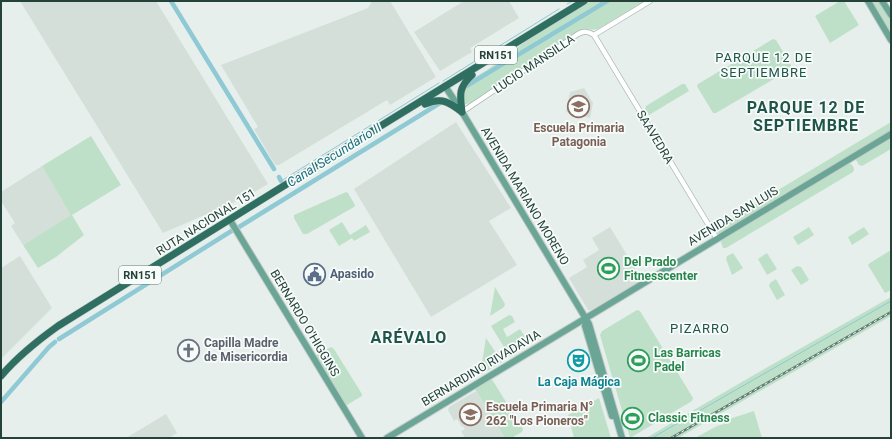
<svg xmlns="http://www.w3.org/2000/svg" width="892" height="439" font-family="Roboto,sans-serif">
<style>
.built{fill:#d4dfda}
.green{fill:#bfe0c8}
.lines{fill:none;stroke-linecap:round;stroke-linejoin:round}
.stream{stroke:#8ec9d4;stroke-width:1}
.canal{stroke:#8ec9d4;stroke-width:4.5}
.minor-casing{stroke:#a8b8b2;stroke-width:6}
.major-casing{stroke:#c2cac8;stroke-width:8}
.highway-casing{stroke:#c2cac8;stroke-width:8}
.minor{stroke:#fff;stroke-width:4.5}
.major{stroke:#6aa596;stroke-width:6}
.highway{stroke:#2f6f62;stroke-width:7}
.rail-casing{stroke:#5f7d75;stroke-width:2.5}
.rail{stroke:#f7fbf9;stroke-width:1;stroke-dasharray:3;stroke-linecap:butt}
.labels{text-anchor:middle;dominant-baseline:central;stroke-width:3.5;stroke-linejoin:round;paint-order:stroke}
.shield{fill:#f7fbf9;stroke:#637a73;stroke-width:1}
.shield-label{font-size:11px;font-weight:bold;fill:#24423a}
.street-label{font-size:12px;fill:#24423a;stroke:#f7fbf9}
.education-label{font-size:12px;font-weight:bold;fill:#785e54;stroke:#f7fbf9}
.leisure-label{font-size:12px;font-weight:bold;fill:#27864d;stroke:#f7fbf9;text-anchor:start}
.service-label{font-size:12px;font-weight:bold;fill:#4e5e75;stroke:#f7fbf9;text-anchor:start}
.worship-label{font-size:12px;font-weight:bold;fill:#5b616d;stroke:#f7fbf9;text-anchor:start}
.culture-label{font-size:12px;font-weight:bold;fill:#0d838f;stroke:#f7fbf9}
.neighbourhood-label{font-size:13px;letter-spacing:1px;fill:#1f5548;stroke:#f7fbf9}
.water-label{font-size:13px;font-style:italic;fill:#1c6f80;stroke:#f7fbf9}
.district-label{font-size:16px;font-weight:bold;letter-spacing:1px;fill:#1f5548;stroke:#f7fbf9}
</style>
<rect width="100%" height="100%" fill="#e6efeb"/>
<path class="built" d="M20,1h136l112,183 -24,14 -81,35z
M372,1h18l46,76 -46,28 -3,-5 -108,65h-4l-21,-36 4,-2 -37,-62 147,-57z
M464,1h45l10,17 -49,30 2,4 -32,19 -26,-39z
M584,88l9,15 -3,15 -24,-6 4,-20z
M456,122l55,86 -22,13 28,44 -86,52 -77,-128z
M42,166l30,49 -49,30 -12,-19 4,-3 -14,-22v-9z
M610,227l32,53 -51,30h-3l-19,-32 18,-11 -4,-7 16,-10 -7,-12z
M20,256l32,52 -51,51v-91z
M476,391l29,47h-40l-4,-7 4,-2 -1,-1 -1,-2 -1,1 -5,-8 -3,2 -6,-11 1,-3z
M166,414l11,19 -8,5h-43z"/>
<path class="green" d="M588,1h56l-46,28c-6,2 -12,-1 -19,2l-109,72 -3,1h-2l-3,-4 4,-17 24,-15 55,-41z
M840,1h4l15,24 -29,18 -15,-27z
M871,1h9l11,19v15z
M773,39l3,1 15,25v4l-75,44h-3l-15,-25 -1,-2 1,-2z
M682,84h3l4,7 -40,24 -4,-6 1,-3z
M891,122v8l-171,103h-2l-2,-2 -1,-2 2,-2z
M91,136l30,49 -49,30 12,20 -28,22 -18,11 -15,-23 48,-30 -29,-49z
M891,137v12l-29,17 -3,-1 -3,-5 2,-3z
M849,163c3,1 5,4 5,7l-1,2 -127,76h-3l-2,-6 1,-2z
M346,192l2,1 7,12 -1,2 -47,27h-4l-9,-16v-3z
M342,222l8,13 16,-10 4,7 -16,9 -2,-3 -13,8 -10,-16z
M809,227l5,8 -16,10 -5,-8z
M864,227l5,7 -17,11 -4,-8z
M891,250v40l-6,3 -17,-28 2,-2z
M733,253l10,15 -11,7 -6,-16 1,-3z
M767,253l10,16 -10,6 -9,-16z
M797,266l4,1 8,13 -8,5 -10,-15z
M776,279l9,16 -8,5 -8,-14 1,-3z
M495,287l10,17 -1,3 -14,9z
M891,297v19l-213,122h-32l106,-62z
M637,310l3,1 53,87 -1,3 -62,37 -30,-103 2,-4z
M509,315l3,1 3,6 -12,7 4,8 13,-8 5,8 -12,8 4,8 -7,4 -19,-31z
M486,338l16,24 -22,13z
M331,347l3,2 28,45v2l-15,9h-2l-29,-47 1,-3z
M491,379l2,2 30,48 -1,3 -11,6h-6l-30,-49z
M599,398l12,40h-37l-6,-23z
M754,411l8,27h-67l22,-12 7,-2 -1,-3z"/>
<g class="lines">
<path class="stream" d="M890,1l1,2
M567,4l6,-3
M443,81l116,-72
M281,181l158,-98
M652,438l239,-137"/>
<path class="canal" d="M171,1l103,168
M463,88l144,-87
M279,177l2,4
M239,227l201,-124
M59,339l174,-109
M1,402l48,-55 6,-5"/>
<defs>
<path id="minor" d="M594,35l123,204
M594,35l56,-34
M462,112l116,-78c6,-3 10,-3 16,1"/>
<path id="major" d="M868,1l23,39
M882,1l9,14
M445,86l17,26 127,212 33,114
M230,220l132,218
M586,318l-1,8 27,90
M387,438l504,-304"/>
<path id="highway" d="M425,104c17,-7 24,-2 37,8
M462,112c-2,-17 -4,-24 10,-37
M1,376c17,-20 36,-35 57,-50l290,-180 236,-145"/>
</defs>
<use href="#minor" class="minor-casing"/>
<use href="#major" class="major-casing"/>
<use href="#highway" class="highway-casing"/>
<use href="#minor" class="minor"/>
<use href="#major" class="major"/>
<use href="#highway" class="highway"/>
<defs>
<path id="rail" d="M671,438l220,-126"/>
</defs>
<use href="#rail" class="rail-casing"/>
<use href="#rail" class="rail"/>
</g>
<defs>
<symbol id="school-ring" viewBox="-11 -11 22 22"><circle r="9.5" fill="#f7fbf9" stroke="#8d6e63" stroke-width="1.5"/><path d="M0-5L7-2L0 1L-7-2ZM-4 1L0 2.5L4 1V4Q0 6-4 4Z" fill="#8d6e63"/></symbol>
<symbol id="stadium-ring" viewBox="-11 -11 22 22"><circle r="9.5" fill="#f7fbf9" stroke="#2e9e5b" stroke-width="1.5"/><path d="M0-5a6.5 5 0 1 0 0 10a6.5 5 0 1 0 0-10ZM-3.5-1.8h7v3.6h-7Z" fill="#2e9e5b"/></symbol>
<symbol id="civic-ring" viewBox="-11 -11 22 22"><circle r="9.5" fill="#f7fbf9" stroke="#5c6f8a" stroke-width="1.5"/><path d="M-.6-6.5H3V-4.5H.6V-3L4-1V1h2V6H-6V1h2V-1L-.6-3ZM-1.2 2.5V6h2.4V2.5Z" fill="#5c6f8a"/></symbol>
<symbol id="church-ring" viewBox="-11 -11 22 22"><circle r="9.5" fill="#f7fbf9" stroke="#6b7280" stroke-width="1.5"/><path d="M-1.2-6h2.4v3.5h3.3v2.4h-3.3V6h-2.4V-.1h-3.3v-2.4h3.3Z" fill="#6b7280"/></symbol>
<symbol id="theatre-ring" viewBox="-11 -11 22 22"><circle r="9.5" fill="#f7fbf9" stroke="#0f9aa8" stroke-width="1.5"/><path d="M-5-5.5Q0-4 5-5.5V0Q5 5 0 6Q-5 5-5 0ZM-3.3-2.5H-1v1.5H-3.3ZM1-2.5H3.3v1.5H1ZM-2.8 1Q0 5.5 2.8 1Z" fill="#0f9aa8"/></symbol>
</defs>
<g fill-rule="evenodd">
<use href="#school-ring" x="566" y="94" width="25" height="25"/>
<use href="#stadium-ring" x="596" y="256" width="25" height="25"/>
<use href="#civic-ring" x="302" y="262" width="25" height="25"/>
<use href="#church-ring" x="176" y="338" width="25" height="25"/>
<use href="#stadium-ring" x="626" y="348" width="25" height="25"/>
<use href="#theatre-ring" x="566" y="348" width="25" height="25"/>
<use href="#school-ring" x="458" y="402" width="25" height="25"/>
<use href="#stadium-ring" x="620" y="406" width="25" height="25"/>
</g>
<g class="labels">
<g class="shield">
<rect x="475" y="46" width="42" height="18" rx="3"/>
<rect x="119" y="266" width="42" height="18" rx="3"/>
</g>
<g class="shield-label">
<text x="496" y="55">RN151</text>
<text x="140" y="275">RN151</text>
</g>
<g class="street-label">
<text transform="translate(534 64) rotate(-34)">LUCIO MANSILLA</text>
<text transform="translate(655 137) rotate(59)">SAAVEDRA</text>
<text transform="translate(525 196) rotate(59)">AVENIDA MARIANO MORENO</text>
<text transform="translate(733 216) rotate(-31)">AVENIDA SAN LUIS</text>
<text transform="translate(206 222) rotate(-32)">RUTA NACIONAL 151</text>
<text transform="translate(305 323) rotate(59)">BERNARDO O'HIGGINS</text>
<text transform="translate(481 368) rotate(-31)">BERNARDINO RIVADAVIA</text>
</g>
<g class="education-label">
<text x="579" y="128">Escuela Primaria<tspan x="579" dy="14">Patagonia</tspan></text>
<text x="486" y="407" text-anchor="start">Escuela Primaria N°<tspan x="486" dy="14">262 "Los Pioneros"</tspan></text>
</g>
<g class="leisure-label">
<text x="624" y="262">Del Prado<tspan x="624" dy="14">Fitnesscenter</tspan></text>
<text x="654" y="353">Las Barricas<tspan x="654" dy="14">Padel</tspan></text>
<text x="648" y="418">Classic Fitness</text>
</g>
<g class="service-label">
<text x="330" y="274">Apasido</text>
</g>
<g class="worship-label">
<text x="204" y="343">Capilla Madre<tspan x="204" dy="14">de Misericordia</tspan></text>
</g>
<g class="culture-label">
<text x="579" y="382">La Caja Mágica</text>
</g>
<g class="neighbourhood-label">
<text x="764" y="57">PARQUE 12 DE<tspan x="764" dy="15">SEPTIEMBRE</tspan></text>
<text x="700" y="328">PIZARRO</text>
</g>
<g class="water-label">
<text transform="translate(334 155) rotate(-32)">Canal Secundario II</text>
</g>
<g class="district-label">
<text x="806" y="107">PARQUE 12 DE<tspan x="806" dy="18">SEPTIEMBRE</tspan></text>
<text x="409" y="337">ARÉVALO</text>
</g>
</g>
<rect width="892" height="439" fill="none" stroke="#24423a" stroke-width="4"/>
</svg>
